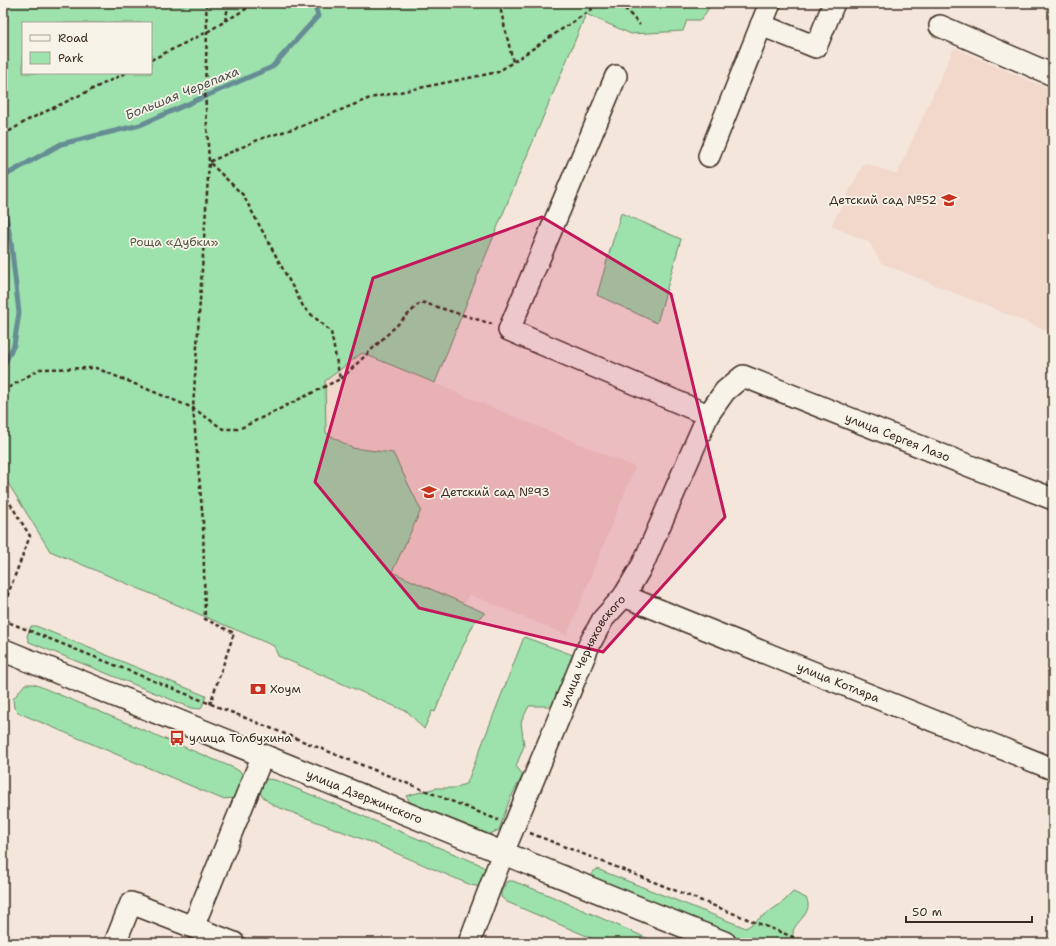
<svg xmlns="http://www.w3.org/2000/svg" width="1056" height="946" font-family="'Shantell Sans',sans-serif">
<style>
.built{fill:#f2d7cb}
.green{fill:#9de1ac;stroke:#6c8665;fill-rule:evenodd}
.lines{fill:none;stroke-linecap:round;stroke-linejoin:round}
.stream{stroke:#668d94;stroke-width:5}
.minor-casing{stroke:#3b2a1e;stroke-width:24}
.major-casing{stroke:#3b2a1e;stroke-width:25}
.path{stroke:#3b2a1e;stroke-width:2.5;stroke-dasharray:4 3;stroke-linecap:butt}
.minor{stroke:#f7f3e8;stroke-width:21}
.major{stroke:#f7f3e8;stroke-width:22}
.marked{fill:#c2185b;fill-opacity:0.2;stroke:#c2185b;stroke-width:3;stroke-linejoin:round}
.labels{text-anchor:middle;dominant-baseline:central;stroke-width:3.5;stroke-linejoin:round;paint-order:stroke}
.poi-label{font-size:12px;fill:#3b2a1e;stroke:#f7f3e8;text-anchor:start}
.park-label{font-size:12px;fill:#545842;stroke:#f7f3e8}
.street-label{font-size:12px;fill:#3b2a1e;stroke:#f7f3e8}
.water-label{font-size:13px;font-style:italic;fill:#4d534f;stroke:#f7f3e8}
</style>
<rect width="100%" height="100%" fill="#f5e6db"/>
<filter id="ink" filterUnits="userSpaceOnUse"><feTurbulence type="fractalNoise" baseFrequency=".025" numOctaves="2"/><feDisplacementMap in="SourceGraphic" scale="8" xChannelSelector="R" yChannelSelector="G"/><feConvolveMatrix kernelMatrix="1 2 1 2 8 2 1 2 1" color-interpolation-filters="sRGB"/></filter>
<g filter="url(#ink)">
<path class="built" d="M954,48l99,43v242l-172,-70 -12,-21 -38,-16 33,-63 33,11z
M362,353l273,114 -68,168 -98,-41 -10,24 -235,-101 31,-83z"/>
<path class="green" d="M3,3h709l-11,17h-14l-4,11 -52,3 -45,-20c-51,123 -103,245 -151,369l-73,-30 -37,28 1,52 26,15 41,5 28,57 -29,62 93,41 -10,8 -19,40 -21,51 -3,-1 -8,18 -16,-17 -130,-56 -4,-10 -224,-95 -47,-76zM23,23h128v50h-128z
M621,213l60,26 -24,84 -60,-28z
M31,626h5l170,70 -5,13 -9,-1 -163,-66 -2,-6z
M524,637l49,18 -3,15 -14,36h-27l-8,16 3,24 -8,20 7,9 -14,26 -10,29 -11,5 -75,-29 -7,-10 30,-8h19l12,-5z
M25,684h9l200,84 7,4 2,6 -8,20 -13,1 -203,-86 -5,-5 -1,-9z
M267,779l8,1 15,6 189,78 8,6 -7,17 -9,-2 -101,-43 -95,-36c-12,-7 -22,-15 -8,-27z
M597,869l149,59 37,-26 10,-10 13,6c7,12 -5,20 -11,29 -3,4 -2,11 -2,16h-49l-152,-61 -2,-4 3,-6z
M507,881h6l31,12 114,50h-55l-96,-41 -6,-5v-5z"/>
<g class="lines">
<path class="stream" d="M3,367l11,-22 5,-32 -8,-71 -6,-31 1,-36 55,-31 79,-19 132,-58 46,-51 -4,-13"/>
<defs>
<g id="minor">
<path d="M761,25l55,22 18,-44"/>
<path d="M940,26l113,49"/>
<path d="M616,76l-107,254 199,85"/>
<path d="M709,156l61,-153"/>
<path id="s1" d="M624,596l429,173"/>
<path d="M115,943l16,-40 62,24"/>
<path d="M234,943l-41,-16 70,-172"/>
<path id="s2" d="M469,943l34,-90 86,-208 14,-26 21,-23 19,-32 65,-149 17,-24 18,-15 310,123"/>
</g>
<g id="major">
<path id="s3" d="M3,650l722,293"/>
</g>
</defs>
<use href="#minor" class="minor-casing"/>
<use href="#major" class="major-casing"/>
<path class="path" d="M206,3l1,29 -2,58 4,72 -16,246 10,113 2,98 29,14 -24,71
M499,3l14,59
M620,3l20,22
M225,21l4,-18
M151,60l56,-28 49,-29
M3,135l25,-15 98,-47
M341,379l80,-77 71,22
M3,391l37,-22 56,-1 97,40 30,21h16l101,-50 -9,-47 -27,-24 -61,-113 -34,-33 51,-23 42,-13 68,-28 128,-26 103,-69
M3,492l27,44 -27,71
M3,620l495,200
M530,833l278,110"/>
<use href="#minor" class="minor"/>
<use href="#major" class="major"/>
</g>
</g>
<path class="marked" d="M542,217l129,77 54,223 -122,135 -184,-44 -104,-126 58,-204z"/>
<defs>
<symbol id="school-bare" viewBox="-9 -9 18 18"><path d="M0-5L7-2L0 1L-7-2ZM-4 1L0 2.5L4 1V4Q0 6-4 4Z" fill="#c8321e" stroke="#f7f3e8" stroke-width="2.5" paint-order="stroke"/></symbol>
<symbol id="bank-bare" viewBox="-9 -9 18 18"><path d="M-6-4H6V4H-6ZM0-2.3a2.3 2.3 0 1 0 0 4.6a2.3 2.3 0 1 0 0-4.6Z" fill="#c8321e" stroke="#f7f3e8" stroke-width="2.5" paint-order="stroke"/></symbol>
<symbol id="bus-bare" viewBox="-9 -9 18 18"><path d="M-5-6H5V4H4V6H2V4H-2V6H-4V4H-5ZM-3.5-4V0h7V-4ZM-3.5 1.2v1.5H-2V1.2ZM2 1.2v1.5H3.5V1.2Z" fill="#c8321e" stroke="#f7f3e8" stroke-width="2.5" paint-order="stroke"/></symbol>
</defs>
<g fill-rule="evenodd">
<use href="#school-bare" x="938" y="189" width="22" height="22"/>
<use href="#school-bare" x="418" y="481" width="22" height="22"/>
<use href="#bank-bare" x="247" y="678" width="22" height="22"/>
<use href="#bus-bare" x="166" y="727" width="22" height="22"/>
</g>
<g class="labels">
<g class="poi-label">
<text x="937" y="200" text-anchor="end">Детский сад №52</text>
<text x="441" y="492">Детский сад №93</text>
<text x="270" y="689">Хоум</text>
<text x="189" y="738">улица Толбухина</text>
</g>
<g class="park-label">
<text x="174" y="242">Роща «Дубки»</text>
</g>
<g class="street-label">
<text stroke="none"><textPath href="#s2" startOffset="801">улица Сергея Лазо</textPath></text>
<text stroke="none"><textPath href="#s2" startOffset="318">улица Черняховского</textPath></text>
<text stroke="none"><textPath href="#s1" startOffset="231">улица Котляра</textPath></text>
<text stroke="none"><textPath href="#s3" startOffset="390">улица Дзержинского</textPath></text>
</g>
<g class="water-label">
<text transform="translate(182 93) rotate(-22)">Большая Черепаха</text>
</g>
</g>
<rect width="1056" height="946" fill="none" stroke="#f7f3e8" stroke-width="16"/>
<rect x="8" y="8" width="1040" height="930" fill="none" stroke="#3b2a1e" stroke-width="1.5" filter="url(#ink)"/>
<rect x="22" y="22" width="130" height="52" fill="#f7f3e8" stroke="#aca397"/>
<rect x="30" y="35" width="20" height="6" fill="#f7f3e8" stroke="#aca397"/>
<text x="58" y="42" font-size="12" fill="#3b2a1e">Road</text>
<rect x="30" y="52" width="20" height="12" fill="#9de1ac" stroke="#aca397"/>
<text x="58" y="62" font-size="12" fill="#3b2a1e">Park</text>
<path d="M906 916v6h126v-6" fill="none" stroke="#3b2a1e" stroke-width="2"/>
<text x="912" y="916" font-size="12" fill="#3b2a1e" stroke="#f7f3e8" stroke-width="3" paint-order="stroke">50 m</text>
</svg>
